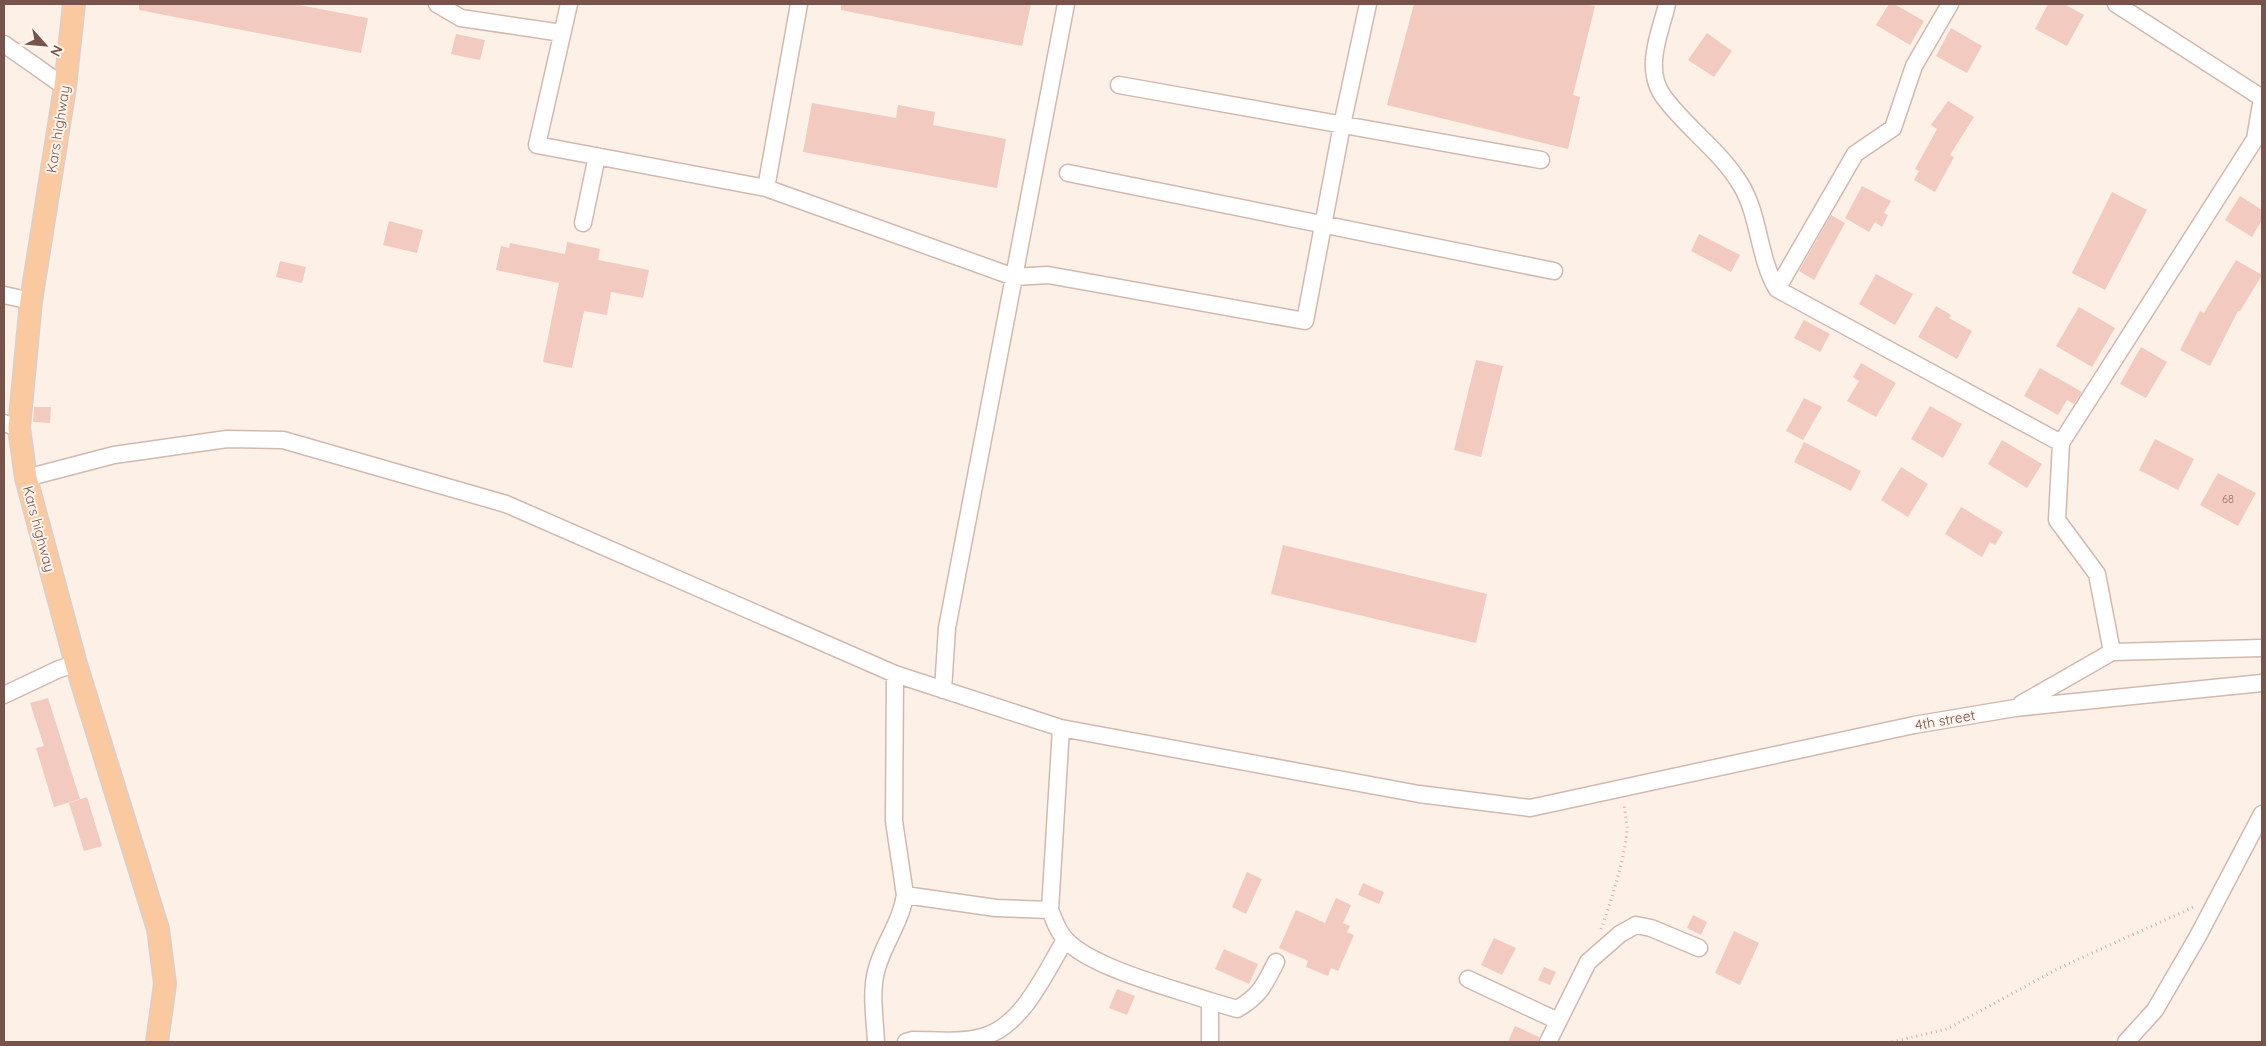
<svg xmlns="http://www.w3.org/2000/svg" width="2266" height="1046" font-family="Quicksand,sans-serif">
<style>
.building{fill:#f2cabf}
.lines{fill:none;stroke-linecap:round;stroke-linejoin:round}
.minor-casing{stroke:#d1b9af;stroke-width:19}
.major-casing{stroke:#d9cfcd;stroke-width:24}
.path{stroke:#d8ada1;stroke-width:3;stroke-dasharray:1 4;stroke-linecap:butt}
.minor{stroke:#fff;stroke-width:16}
.major{stroke:#fbc9a0;stroke-width:21}
.labels{text-anchor:middle;dominant-baseline:central;stroke-width:4;stroke-linejoin:round;paint-order:stroke}
.number-label{font-size:11px;fill:#967168}
.street-label{font-size:14px;fill:#77534b;stroke:#fff5ee}
</style>
<rect width="100%" height="100%" fill="#fdf0e7"/>
<path class="building" d="M139,4h154l75,14 -7,35 -222,-43z
M841,4h190l-9,42 -181,-36z
M1414,4h171l10,2 -22,89 7,2 -12,52 -181,-44z
M1889,4h5l30,17 -14,24 -34,-20z
M2048,4h16l20,11 -17,31 -32,-17z
M1951,28l31,18 -15,27 -31,-17z
M1707,33l25,18 -18,26 -26,-17z
M456,34l29,6 -5,20 -29,-6z
M1948,101l26,16 -24,38 4,2 -19,35 -21,-12 5,-9 -4,-2 22,-40 -6,-4z
M812,103l84,15 2,-13 37,7 -2,13 73,14 -9,49 -194,-36z
M1862,186l29,15 -7,12 4,2 -6,12 -7,-5 -6,10 -24,-14z
M2112,192l35,18 -42,80 -33,-17z
M2240,196l22,14v10l-10,17 -27,-17z
M1831,215l14,8 -31,57 -15,-9z
M389,221l34,9 -6,23 -34,-8z
M1699,234l41,21 -9,17 -40,-21z
M567,242l33,7 -2,11 51,10 -6,28 -32,-6 -4,23 -23,-4 -12,57 -29,-6 16,-79 -63,-13 5,-24 8,2 1,-5 55,11z
M2236,260l26,15 -22,36h-2l-28,55 -30,-16 20,-39 4,2z
M280,261l26,6 -4,16 -26,-6z
M1876,274l37,20 -18,31 -36,-21z
M1936,306l15,9 -2,3 23,13 -15,28 -39,-22z
M2079,307l36,21 -23,39 -36,-21z
M1804,320l26,14 -10,18 -26,-14z
M2141,347l26,15 -21,36 -26,-14z
M1476,360l27,6 -22,91 -27,-7z
M1861,363l35,20 -20,34 -29,-16 12,-20 -6,-4z
M2040,368l42,24 -8,12 -7,-4 -9,15 -34,-19z
M1804,398l18,9 -19,33 -17,-9z
M1930,406l32,18 -19,34 -32,-19z
M34,407h17l-1,16 -17,-1z
M2155,439l39,20 -16,31 -39,-20z
M2002,440l40,24 -15,24 -39,-24z
M1804,442l57,29 -10,20 -57,-29z
M1901,467l27,17 -20,33 -27,-17z
M2218,473l38,20 -18,33 -38,-21z
M1961,507l42,25 -8,13 -5,-3 -8,15 -37,-23z
M1283,545l204,49 -11,49 -205,-49z
M48,698l32,101 -26,8 -18,-59 8,-2 -14,-43z
M87,797l15,49 -18,5 -15,-48z
M1247,872l15,7 -16,35 -14,-7z
M1363,883l21,9 -5,12 -21,-9z
M1336,898l15,7 -8,18 7,3 -3,6 7,3 -16,36 -7,-3 -3,8 -22,-9 2,-6 -29,-13 17,-38 29,13z
M1693,915l14,7 -6,13 -14,-7z
M1734,931l25,12 -19,42 -25,-12z
M1494,938l22,10 -14,27 -21,-10z
M1224,949l34,15 -9,20 -34,-15z
M1544,967l12,5 -6,13 -12,-5z
M1117,989l18,7 -8,19 -18,-7z
M1515,1026l24,11 -1,5h-30z"/>
<g class="lines">
<defs>
<path id="minor" d="M437,4l24,14 101,15
M569,4l-32,141 229,43 248,89 34,-2 257,46 37,-196 26,-121
M1667,4c-4,18 -12,37 -13,56 -1,12 2,26 9,36 23,32 57,54 78,89 19,32 17,72 36,104
M1950,4l-36,62 -21,62 -38,26 -78,135 284,154
M2116,4l146,94
M4,44l61,43
M1119,85l422,75
M2262,98l-7,41 -194,304 -4,77 40,54 15,78 150,-4
M1068,173l486,98
M766,188l33,-184
M583,223l14,-67
M4,295l27,6
M4,423l15,5
M26,478l88,-23 113,-16 56,1 223,64 389,170 166,54 358,66 111,14 384,-83 101,-17 247,-25
M943,690l4,-62 119,-624
M4,695l55,-26 17,-5
M2021,704l91,-52
M1061,728l-11,182c4,10 8,22 16,30 26,28 106,48 144,61v41
M905,895l91,13 54,2
M1468,979l90,42
M1210,1001l27,8c23,-13 28,-25 39,-47
M876,1042c-1,-23 -6,-51 1,-74 7,-25 24,-46 28,-73l-11,-74 1,-147
M906,1042l7,-2c22,0 48,3 69,-3 40,-10 63,-64 83,-97
M1548,1042l40,-80 32,-28 16,-9 15,3 48,20
M2126,1042l29,-32 43,-74 64,-122"/>
<path id="major" d="M74,4l-9,83 -34,214 -12,127 7,50 50,186 82,265 7,55 -8,58"/>
</defs>
<use href="#minor" class="minor-casing"/>
<use href="#major" class="major-casing"/>
<path class="path" d="M1601,929c9,-24 26,-77 26,-102 -1,-8 -2,-16 -3,-23
M1892,1042l55,-13 112,-61 137,-62"/>
<use href="#minor" class="minor"/>
<use href="#major" class="major"/>
</g>
<g class="labels">
<g class="number-label">
<text x="2228" y="499">68</text>
</g>
<g class="street-label">
<text transform="translate(58 129) rotate(-81)">Kars highway</text>
<text transform="translate(39 529) rotate(75)">Kars highway</text>
<text transform="translate(1945 720) rotate(-10)">4th street</text>
</g>
</g>
<rect width="2266" height="1046" fill="none" stroke="#77534b" stroke-width="10"/>
<g transform="translate(45 45) rotate(117)" stroke="#fff5ee" stroke-width="4" paint-order="stroke">
<path d="M0-4L9 19L0 12L-9 19Z" fill="#77534b"/>
<text y="-8" font-size="14" font-weight="bold" text-anchor="middle" fill="#77534b">N</text>
</g>
</svg>
